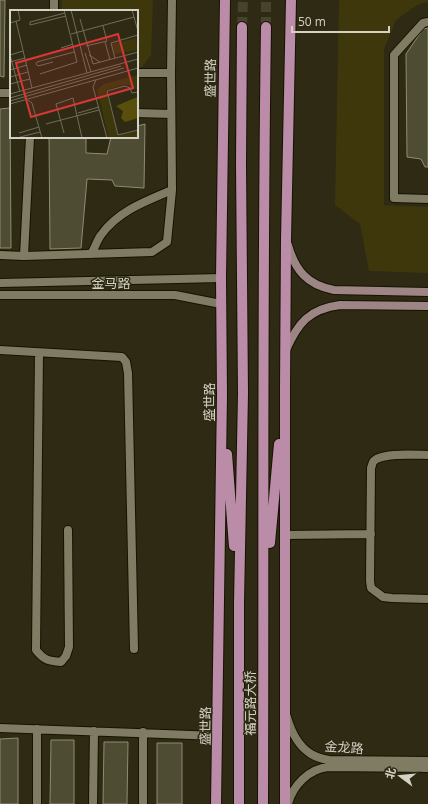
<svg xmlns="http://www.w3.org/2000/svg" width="428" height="804" font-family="'Open Sans','Noto Sans SC',sans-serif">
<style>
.green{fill:#3e370c}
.building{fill:#4f4c34;stroke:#8f8c72}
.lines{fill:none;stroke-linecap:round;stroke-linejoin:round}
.primary-tunnel{stroke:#47432e;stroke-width:10;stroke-dasharray:10 5;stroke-linecap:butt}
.minor-casing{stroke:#161301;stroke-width:10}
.tertiary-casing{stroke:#161301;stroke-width:10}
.secondary-casing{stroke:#161301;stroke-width:10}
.primary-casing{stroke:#161301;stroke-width:12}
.minor{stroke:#7f7c63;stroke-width:8}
.tertiary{stroke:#7f7c63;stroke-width:8}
.secondary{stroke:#9d8485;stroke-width:8}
.primary{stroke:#bb8ca7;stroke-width:10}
.labels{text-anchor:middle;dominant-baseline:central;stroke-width:3;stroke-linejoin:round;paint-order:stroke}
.street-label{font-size:13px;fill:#d4d2c4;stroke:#2e2a14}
.inset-road{fill:none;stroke:#706d5a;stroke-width:1}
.view{fill:#d63938;fill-opacity:0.15;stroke:#d63938;stroke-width:2}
.inset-edge{fill:none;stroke:#d4d2c4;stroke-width:2}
</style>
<rect width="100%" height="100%" fill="#2e2a14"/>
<path class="green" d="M62,0h91l-2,55 -9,12h-5v-56h-75z
M339,0h89v2l-9,2 -23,16 -12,29v156l44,2v66l-59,-2 -9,-47 -25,-19z"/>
<path class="building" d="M0,0h5l-1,77 -4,-1z
M428,28v139h-3l-4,-8 -14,-2 -1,-103 17,-25z
M10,108l1,140h-11v-139z
M145,124l-1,64 -29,-2 -3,-6 -25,-1 -6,69 -31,1 -1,-112h37v16l21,1 4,-17h26v-11z
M18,738v66h-18v-65z
M51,740h23v64h-24z
M104,742h24l-1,62h-24z
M157,743h25v61h-25z"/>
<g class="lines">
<path class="primary-tunnel" d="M242,27l1,-27
M266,27v-27"/>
<defs>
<path id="minor" d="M54,0v11
M428,22l-5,1 -29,32v143l34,1
M137,73h34
M0,93h11
M137,113l34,1
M91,254c4,-6 6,-14 10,-19 17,-24 45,-34 71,-45
M0,255l24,1 128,-4 15,-10 5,-52 -1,-117 1,-73
M24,256l6,-119
M0,350l122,7 4,5 2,11 6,276
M39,353l-3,297c8,10 12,11 25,12l5,-6 3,-9 -1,-117
M428,455c-12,0 -48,-3 -55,7 -1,2 -1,4 -2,6l-1,113 1,7 12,9 9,1 36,1
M285,535l86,-1
M0,728l218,8
M37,804v-75
M93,804l1,-73
M143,804v-72"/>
<path id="tertiary" d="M0,283l221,-5
M0,295h175l46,9
M287,717c4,14 11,29 24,37 5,3 12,5 18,6l99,1
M288,804c5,-19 21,-35 40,-37l100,1"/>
<path id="secondary" d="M288,245c7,25 19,40 46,45l94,2
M286,350c12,-27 23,-41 54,-45l88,1"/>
<path id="primary" d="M227,454l7,92
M270,543l9,-99
M216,804l6,-409 -1,-117 4,-278
M239,804v-201l4,-210 -2,-229 1,-137
M263,804c1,-259 -1,-518 3,-777
M285,804v-417l1,-148 5,-239"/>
</defs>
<use href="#minor" class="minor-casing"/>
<use href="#tertiary" class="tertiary-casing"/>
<use href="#secondary" class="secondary-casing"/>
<use href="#primary" class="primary-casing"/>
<use href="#minor" class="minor"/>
<use href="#tertiary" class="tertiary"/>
<use href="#secondary" class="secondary"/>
<use href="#primary" class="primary"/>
</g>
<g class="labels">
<g class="street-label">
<text transform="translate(210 78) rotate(-89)">盛世路</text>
<text x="111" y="283">金马路</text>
<text transform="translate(209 402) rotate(-90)">盛世路</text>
<text transform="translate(250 703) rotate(-90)">福元路大桥</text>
<text transform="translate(205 726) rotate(-89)">盛世路</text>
<text transform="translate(344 747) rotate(4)">金龙路</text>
</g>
</g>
<g transform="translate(10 10)">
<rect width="128" height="128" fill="#2e2a14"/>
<path d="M126,28l2,12 -23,4 -3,-10zM128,65v15l-12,-6 -20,6 12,46 20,-5v7h-29l-12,-48 7,-6z" fill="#3e370c"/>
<path d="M127,87l1,21 -13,4 -4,-4 2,-7 -7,-5z" fill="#584f0a"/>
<path class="inset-road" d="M61,0l16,63M55,3l-35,9v3l36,-9M124,7l4,14M70,9l13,45 45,-12M6,11l16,67M0,13l10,-3 -2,-10M61,24l63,-17 -2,-7M95,32l5,18M101,33l27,-8M101,33l4,15M76,36l21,-5 -4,-15M51,38l12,-4M75,43l6,19M0,45l10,37M0,45l13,-4M79,45l11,7M0,52l15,-4M43,52l-15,4 -2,-2 1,-2 37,-10M0,60l17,-5M30,64l37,-12 -13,-52M0,67l18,-5M86,70l-3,7 14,51M0,74l20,-5M128,82l-6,1 -2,-5 -5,-2 -18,5 11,44 20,-5M0,84l128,-35M0,88l111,-32M18,90l4,3 10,35M0,91l114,-33M0,94l128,-36M68,103l21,-6M36,114l53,-14M9,123l20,-6M54,123l-8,-29 17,-6 9,40M10,127l20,-5"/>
<path class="view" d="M108,24l15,54 -102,29 -15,-54z"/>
<rect width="128" height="128" class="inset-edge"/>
</g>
<g transform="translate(400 776) rotate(286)" stroke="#2e2a14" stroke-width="3" paint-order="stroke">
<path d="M0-3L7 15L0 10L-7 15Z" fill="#d4d2c4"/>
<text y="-6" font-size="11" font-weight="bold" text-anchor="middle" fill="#d4d2c4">北</text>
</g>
<path d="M292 26v6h97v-6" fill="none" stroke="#d4d2c4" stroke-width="2"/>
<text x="298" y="26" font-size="12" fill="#d4d2c4" stroke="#2e2a14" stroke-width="3" paint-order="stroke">50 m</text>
</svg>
